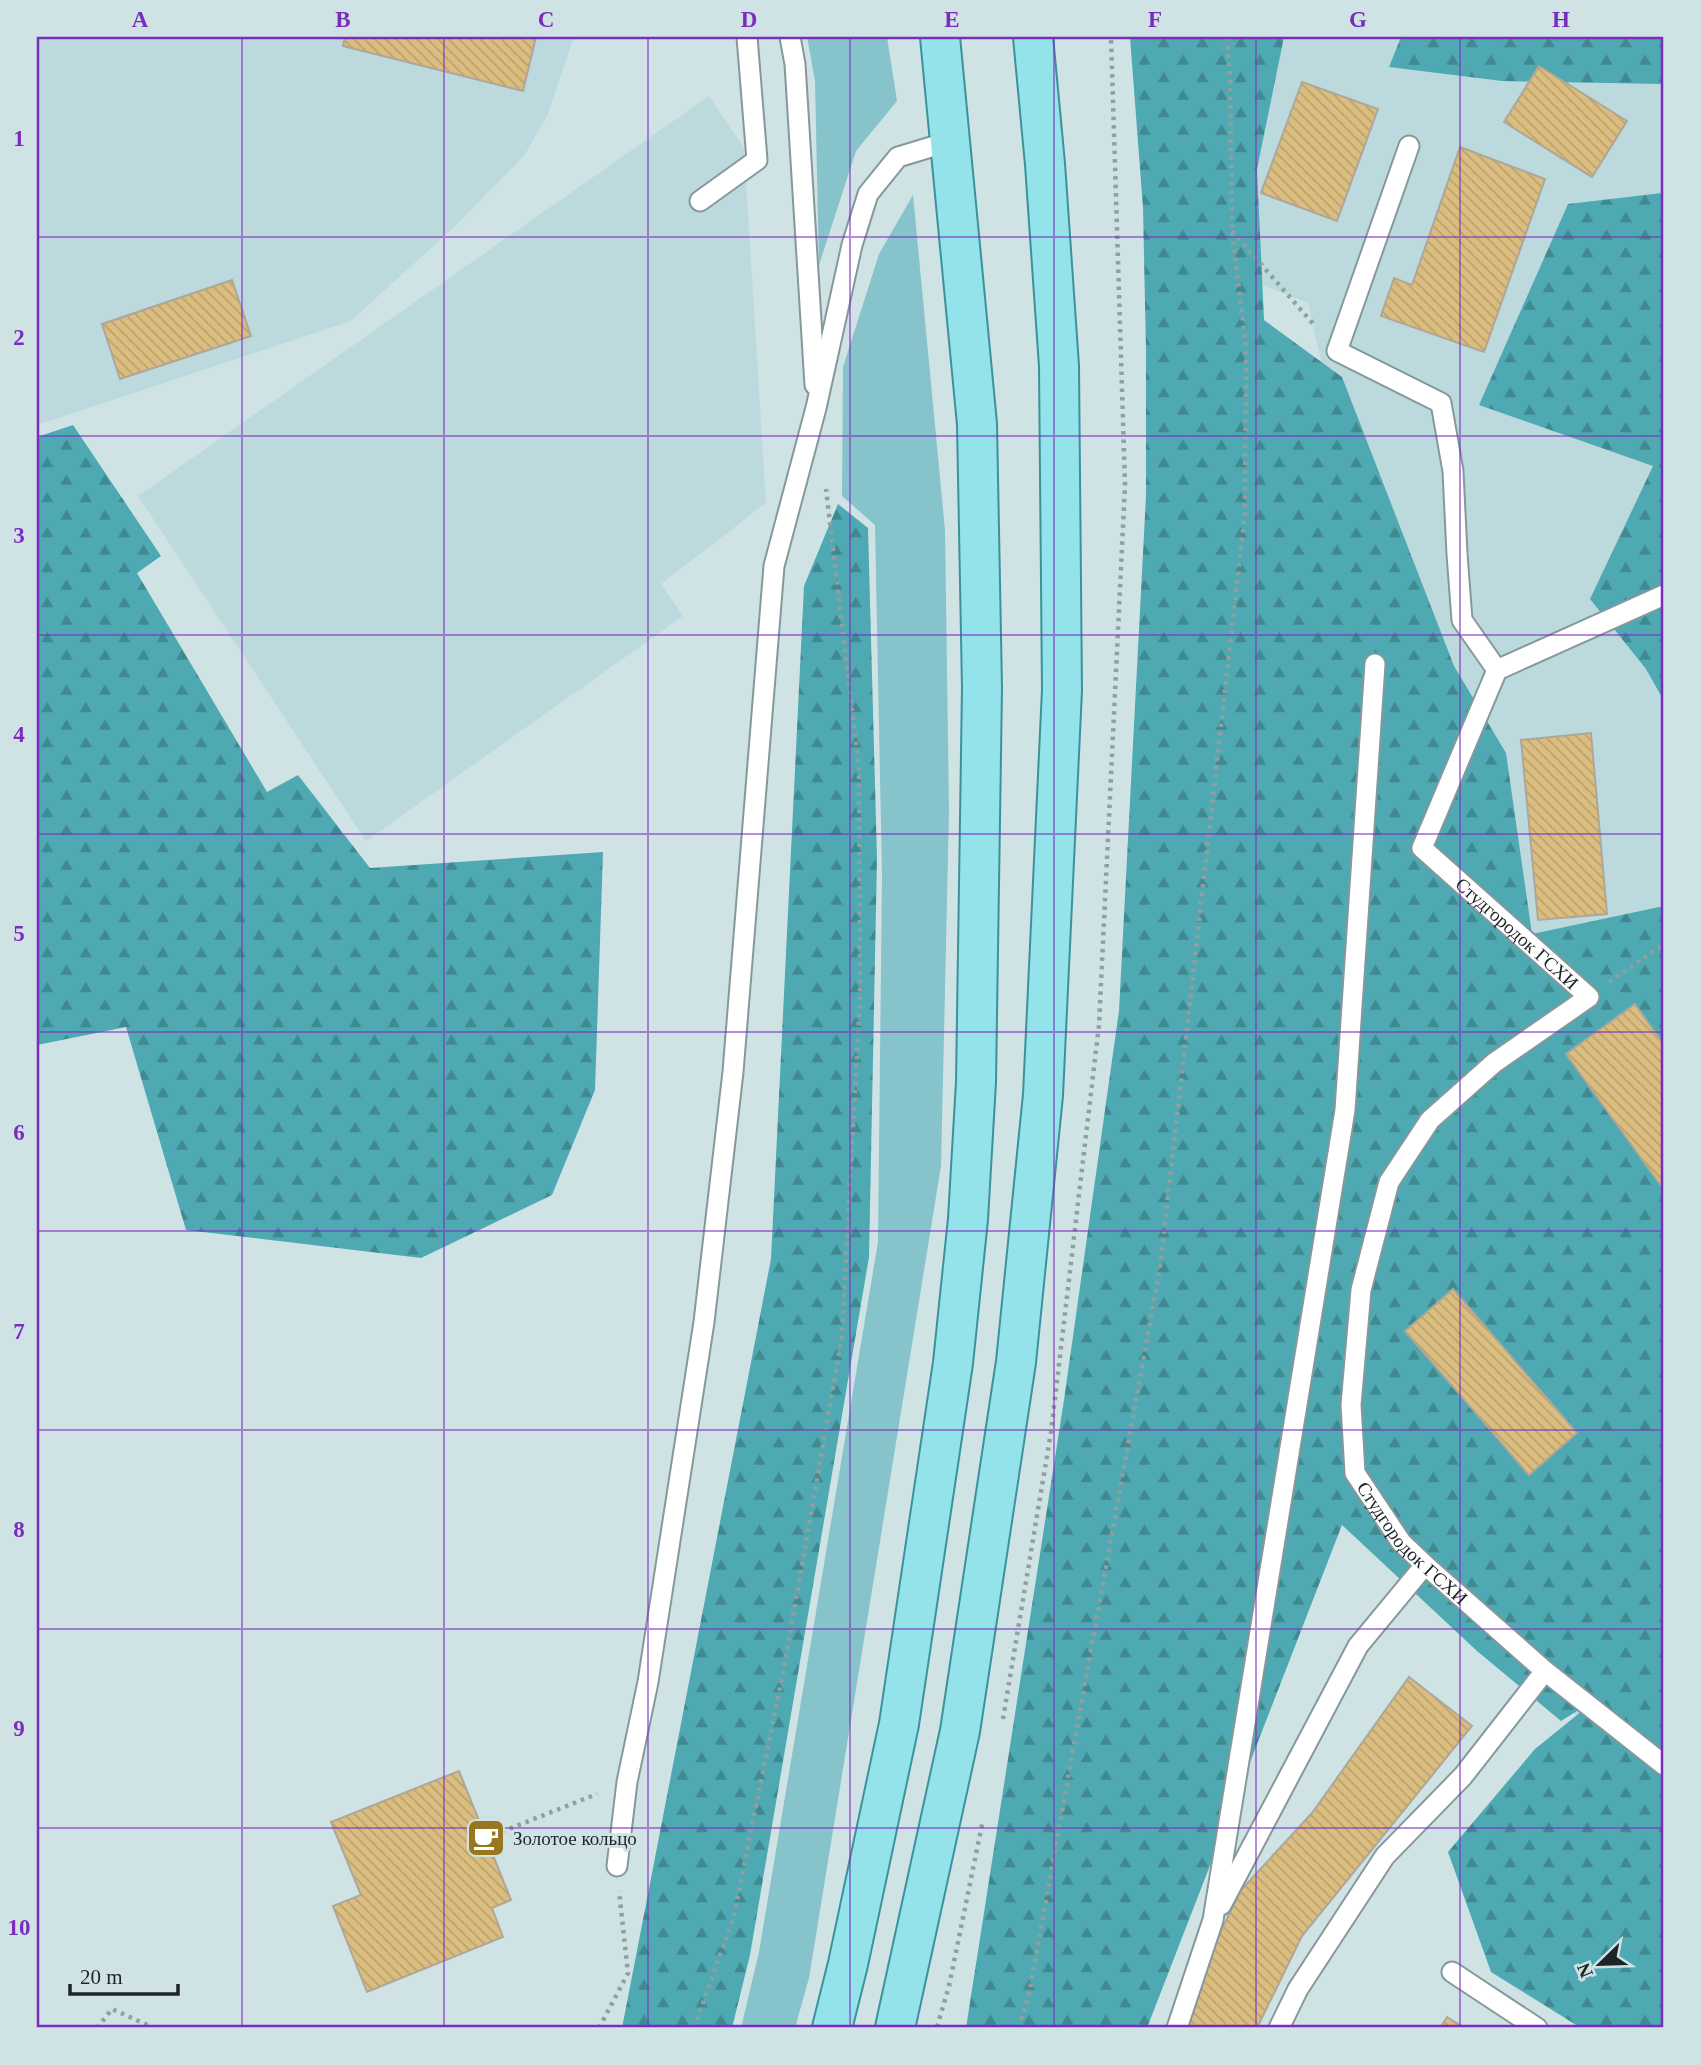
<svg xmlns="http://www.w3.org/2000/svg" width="1701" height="2065" font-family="Georgia,serif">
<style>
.built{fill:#bcdadd}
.green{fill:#86c3ca}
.forest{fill:url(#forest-firs)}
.building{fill:url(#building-back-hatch);stroke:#aea799;stroke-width:2}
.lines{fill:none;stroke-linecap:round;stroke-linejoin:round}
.service-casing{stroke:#85989b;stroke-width:23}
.primary-casing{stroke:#3c929c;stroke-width:42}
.path{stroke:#90a0a1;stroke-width:4.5;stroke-dasharray:3.5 5;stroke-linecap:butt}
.service{stroke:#fff;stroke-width:19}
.primary{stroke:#94e2ea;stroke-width:38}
.grid{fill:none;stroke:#7b2cbf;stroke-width:2;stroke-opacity:0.55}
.labels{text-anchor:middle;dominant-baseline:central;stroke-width:6;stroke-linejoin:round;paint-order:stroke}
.street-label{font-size:19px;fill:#1c2425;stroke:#cfe3e5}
.poi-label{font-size:19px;fill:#1c2425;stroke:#cfe3e5;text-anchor:start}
.neatline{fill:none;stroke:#7b2cbf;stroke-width:2.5}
.grid-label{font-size:23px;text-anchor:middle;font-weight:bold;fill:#7b2cbf}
</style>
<defs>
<pattern id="forest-firs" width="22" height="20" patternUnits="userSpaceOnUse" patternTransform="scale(1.75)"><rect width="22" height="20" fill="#4ea9b3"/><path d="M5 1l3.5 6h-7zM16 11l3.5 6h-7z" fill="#408991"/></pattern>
<pattern id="building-back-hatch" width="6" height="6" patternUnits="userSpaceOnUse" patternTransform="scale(1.75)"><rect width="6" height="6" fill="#dbbd7f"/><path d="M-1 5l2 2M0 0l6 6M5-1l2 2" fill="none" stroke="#bba26e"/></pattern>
</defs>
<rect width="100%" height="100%" fill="#cfe3e5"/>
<path class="built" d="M37,37h537l-26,77 -24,42 -71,72 -102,93 -314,104z
M1247,37h417v1752l-294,-245 34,-812 -96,-429 -72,-28z
M709,96l35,52 22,355 -105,81 22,32 -317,225 -228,-345z"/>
<path class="green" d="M807,37h80l10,64 -41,50 -37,114 -4,-184z
M913,195l32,335 4,281 -8,355 -132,812 -14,50h-54l18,-76 119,-710 4,-367 -7,-350 -33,-29 1,-129 36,-113z"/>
<path class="forest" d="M1130,37h154l-27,132 7,151 78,57 112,289 52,87 26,181 132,-28v1122h-83l-90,-56 -43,-120 87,-103 63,-51 -37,23 -84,-70 -135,-126 -195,503h-181l98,-628 55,-389 27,-515v-146l-3,-142z
M1401,37h263v47l-162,-3 -113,-14z
M1664,183v518l-18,-32 -56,-70 63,-133 -174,-61 89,-201 94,-11z
M73,425l88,131 -24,17 130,219 31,-17 72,93 233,-16 -8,238 -43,105 -131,63 -235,-28 -60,-203 -89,18v-608z
M838,504l30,24 9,330 -8,399 -119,698 -18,73h-110l149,-769 33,-673z"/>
<path class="building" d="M345,37h191l-13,54 -180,-45z
M1539,66l88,55 -35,56 -88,-55z
M1302,82l76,27 -41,112 -76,-28z
M1460,147l85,32 -61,173 -103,-36 13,-38 18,7z
M232,280l19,56 -131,43 -18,-55z
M1591,733l16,181 -69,6 -17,-180z
M1635,1004l29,41v145l-98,-136z
M1453,1289l124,144 -48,42 -124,-144z
M1409,1677l63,49 -170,210 -45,92h-73l23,-69 34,-69 71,-77z
M459,1771l52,129 -19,8 11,29 -136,55 -34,-86 28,-11 -30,-73z
M1447,2017l18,11h-25z"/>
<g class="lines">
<defs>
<g id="service">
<path d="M790,37l5,27 20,321"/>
<path d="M1409,146l-72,205 104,52 12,68 4,83 5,66 35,50"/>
<path d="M700,201l57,-41 -10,-123"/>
<path id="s1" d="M1664,595l-167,75 -75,178 167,149 -95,66 -64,57 -41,62 -28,108 -10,115 4,68 46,69 24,23 120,106 119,94"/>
<path d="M617,1866l10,-84 21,-100 56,-360 29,-250 41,-506 42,-158 36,-163 16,-51 30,-37 53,-16"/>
<path d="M1221,1905l137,-259 67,-81"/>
<path d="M1452,1972l85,56"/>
<path d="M1177,2028l36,-108 132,-810 30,-446"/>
<path d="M1279,2028l19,-39 87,-133 78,-80 82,-105"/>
</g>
<path id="primary" d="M832,2028l16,-64 51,-240 54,-361 15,-144 8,-137 6,-394 -5,-264 -37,-387
M895,2028l65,-297 56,-369 27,-267 19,-405 -3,-324 -14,-202 -12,-127"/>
</defs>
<use href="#service" class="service-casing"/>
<use href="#primary" class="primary-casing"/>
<path class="path" d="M1232,231l84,96
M1609,982l55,-38
M1003,1719l48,-287 48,-407 26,-540 -14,-448
M486,1838l111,-44
M937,2027l12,-41 34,-166
M97,2028l15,-19 42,19
M599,2028l29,-55 -9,-82
M694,2028l40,-112 51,-254 57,-326 18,-339 -1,-228 -33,-280
M1019,2028l11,-39 130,-722 85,-754 1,-166 -14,-116 -2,-154 -3,-40"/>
<use href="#service" class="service"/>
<use href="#primary" class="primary"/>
</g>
<path class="grid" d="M242,37v1991M444,37v1991M648,37v1991M850,37v1991M1054,37v1991M1256,37v1991M1460,37v1991M37,237h1627M37,436h1627M37,635h1627M37,834h1627M37,1032h1627M37,1231h1627M37,1430h1627M37,1629h1627M37,1828h1627"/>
<defs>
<symbol id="cafe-square" viewBox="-11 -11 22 22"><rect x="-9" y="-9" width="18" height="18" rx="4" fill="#997620" stroke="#cfe3e5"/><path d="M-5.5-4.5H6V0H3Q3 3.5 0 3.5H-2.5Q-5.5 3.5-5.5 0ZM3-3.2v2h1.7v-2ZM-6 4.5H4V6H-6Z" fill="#fff"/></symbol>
</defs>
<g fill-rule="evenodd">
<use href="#cafe-square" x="464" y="1816" width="44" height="44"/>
</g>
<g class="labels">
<g class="street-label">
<text stroke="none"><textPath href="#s1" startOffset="504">Студгородок ГСХИ</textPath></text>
<text stroke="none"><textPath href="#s1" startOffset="1262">Студгородок ГСХИ</textPath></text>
</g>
<g class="poi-label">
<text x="513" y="1838">Золотое кольцо</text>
</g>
</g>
<rect width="1701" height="2065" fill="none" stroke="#cfe3e5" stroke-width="77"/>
<g transform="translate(1600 1964) rotate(247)" stroke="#cfe3e5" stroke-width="5" paint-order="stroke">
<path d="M0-5L12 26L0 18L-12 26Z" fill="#1c2425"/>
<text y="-10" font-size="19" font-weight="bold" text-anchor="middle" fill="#1c2425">N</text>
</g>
<path d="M70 1984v10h108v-10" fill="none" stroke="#1c2425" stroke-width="3.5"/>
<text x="80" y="1984" font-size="21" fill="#1c2425" stroke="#cfe3e5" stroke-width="5" paint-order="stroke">20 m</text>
<rect x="38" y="38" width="1624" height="1988" class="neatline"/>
<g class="grid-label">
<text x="140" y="27">A</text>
<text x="343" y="27">B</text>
<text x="546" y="27">C</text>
<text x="749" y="27">D</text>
<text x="952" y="27">E</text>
<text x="1155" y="27">F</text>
<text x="1358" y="27">G</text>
<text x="1561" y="27">H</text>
<text x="19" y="146">1</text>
<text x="19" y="345">2</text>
<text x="19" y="543">3</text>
<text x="19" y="742">4</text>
<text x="19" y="941">5</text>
<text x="19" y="1140">6</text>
<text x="19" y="1339">7</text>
<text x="19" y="1537">8</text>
<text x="19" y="1736">9</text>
<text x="19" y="1935">10</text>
</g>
</svg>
